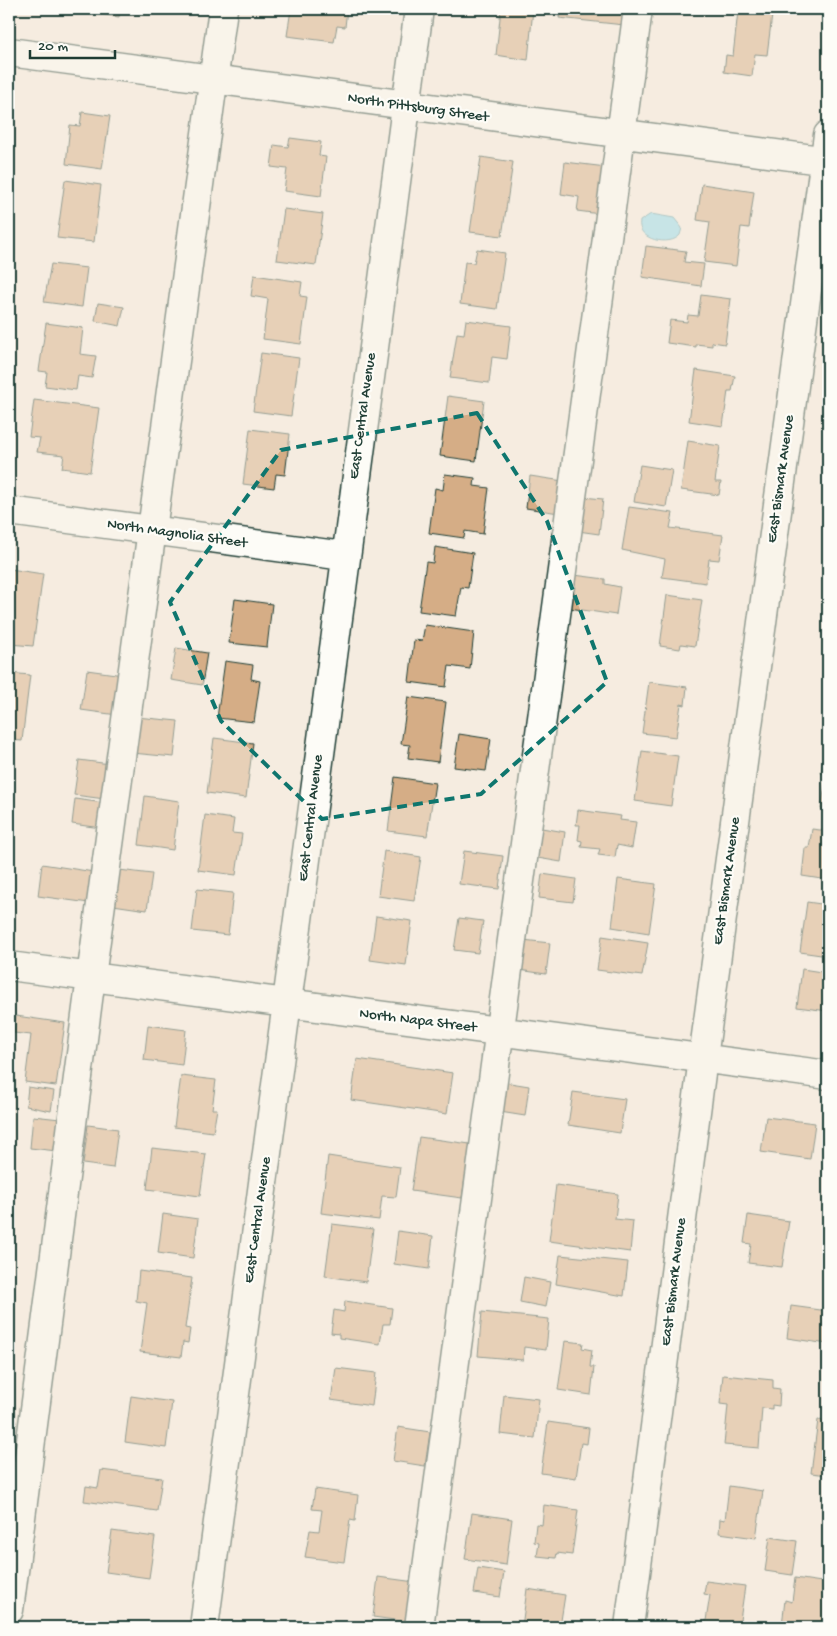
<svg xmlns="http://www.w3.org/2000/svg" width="837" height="1636" font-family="'Gochi Hand',sans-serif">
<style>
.water{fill:#8edaee;stroke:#629ba4}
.building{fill:#d5ad86;stroke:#1f3d34}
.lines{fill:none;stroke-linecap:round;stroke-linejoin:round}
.minor-casing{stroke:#1f3d34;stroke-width:31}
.minor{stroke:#fdfcf7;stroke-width:28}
.marked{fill:none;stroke:#0f766e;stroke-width:4;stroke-dasharray:10 6;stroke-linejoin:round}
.labels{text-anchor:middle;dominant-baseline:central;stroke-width:4.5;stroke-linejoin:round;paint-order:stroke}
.street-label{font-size:15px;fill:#1f3d34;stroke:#fdfcf7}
</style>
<rect width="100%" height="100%" fill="#f5ece0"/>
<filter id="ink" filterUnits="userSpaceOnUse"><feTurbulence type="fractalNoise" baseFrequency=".02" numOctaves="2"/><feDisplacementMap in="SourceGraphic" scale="10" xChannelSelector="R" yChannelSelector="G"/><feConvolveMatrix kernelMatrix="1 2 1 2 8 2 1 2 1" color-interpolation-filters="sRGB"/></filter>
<g filter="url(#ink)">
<path class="water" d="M651,214l23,4 8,10 -2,7c-10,12 -44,5 -40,-14z"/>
<path class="building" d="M80,9h40l-1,8 -39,-6z
M291,9h56l-2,18 -8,-1 -3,16 -47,-6z
M501,9h32l-5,51 -32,-5z
M560,9h66l-2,16 -65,-7z
M738,11l34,4 -5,40 -12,-1 -3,22 -28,-4 2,-17 7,1z
M82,112l28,4 -8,53 -36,-5 4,-39 10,1z
M290,138l31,4 -2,14 7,1 -5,39 -37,-5 3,-22 -16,-2 3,-22 14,2z
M481,157l32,5 -11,74 -32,-4z
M565,162l41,5 -6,47 -23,-3 2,-14 -18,-3z
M65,180l36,5 -7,57 -37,-4z
M702,184l52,8 -5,36 -8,-1 -5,39 -32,-4 6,-40 -13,-2z
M284,209l39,5 -7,51 -39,-5z
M646,246l40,5 -2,11 20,2 -3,22 -59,-9z
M477,249l28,4 -8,56 -37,-5 5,-42 9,1z
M51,264l36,4 -5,39 -38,-5z
M254,275l48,7 -2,14 7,1 -6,47 -38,-5 5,-40 -17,-3z
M701,295l30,4 -6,45 -13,-2v4l-16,-2v3l-29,-4 3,-23 17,2 1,-7 10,1z
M98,303l26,4 -4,19 -25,-5z
M466,320l45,6 -4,33 -15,-2 -3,26 -39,-5 7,-45 7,1z
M46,323l37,5 -3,26 16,2 -4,22 -14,-2 -2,14 -31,-4 2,-14 -8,-1z
M261,353l38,5 -8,58 -38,-5z
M696,370l39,6 -3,15h-4l-5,35 -34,-5z
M448,396l36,5 -8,60 -36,-5z
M34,400l65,8 -9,64 -28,-4 2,-13 -27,-3 3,-14 -11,-1z
M250,429l40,5 -5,41 -9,-1 -2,14 -31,-4z
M688,441l32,5 -5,36h6l-2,13 -38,-5z
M640,465l32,5 -6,37 -32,-5z
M445,474l30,4 -1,8 15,2 -6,46 -18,-3 -1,7 -35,-5 6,-45 8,2z
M530,476l33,5 -4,32 -33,-5z
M583,497l20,2 -4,35 -21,-3z
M629,507l44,6 -3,15 53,7 -4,25 -10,-1 -3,24 -44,-6 3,-18 -43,-9z
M435,547l38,6 -5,35 -7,-1 -5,29 -37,-5 7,-49 7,1z
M10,569l33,5 -10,72 -24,-2z
M574,575l31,4v5l15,3 -4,28 -47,-7z
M667,595l35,5 -7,46 -14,-2 -1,5 -20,-3z
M235,599l37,5 -5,43 -38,-4z
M425,625l49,7 -4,37 -21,-3 -3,21 -37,-5 5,-42 8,1z
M176,648l31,5 -5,32 -31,-5z
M225,661l28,4 -2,14 9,2 -6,41 -37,-4z
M87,670l36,5 -6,40 -36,-5z
M9,673l21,2 -8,66 -13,-1z
M649,682l38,5 -2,18 -4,-1 -5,33 -34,-4z
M408,697l38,5 -8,60 -30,-4 2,-13 -9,-1z
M136,717l42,4 -4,36 -42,-4z
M459,734l32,5 -5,32 -32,-4z
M214,738l39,5 -7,55 -39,-5z
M642,751l36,5 -7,50 -36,-5z
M823,759l5,1v50l-7,-1 6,-35 -6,-1z
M79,760l31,4 -5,35 -31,-4z
M395,777l40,6 -8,53 -39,-5z
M145,796l34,5 -6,49 -34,-5z
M75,799l29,4 -3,25 -29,-4z
M578,810l43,6 -1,4 16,2 -4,26 -15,-3 -2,12 -17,-2 2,-6 -19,-2 1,-6 -4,-1 2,-15h-4z
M205,815l29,4 -2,14 10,1 -6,41 -38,-5z
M536,827l29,5 -4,30 -29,-5z
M812,829l16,2v49l-26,-4 3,-28h4z
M384,851l37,6 -7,44 -36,-5z
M464,851l39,5 -4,33 -40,-5z
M42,864l52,8 -5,31 -51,-7z
M119,870l33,4 -5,36 -34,-5z
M542,874l34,5 -3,23 -34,-4z
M9,875l4,1 -4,31z
M618,879l38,5 -7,49 -37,-6z
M197,889l36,4 -5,42 -36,-4z
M807,902l21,3v51l-28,-4z
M376,916l36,5 -6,44 -36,-5z
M459,918l24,3 -5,32 -24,-3z
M602,936l46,7 -6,33 -45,-6z
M523,940l27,3 -4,31 -27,-4z
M802,969l26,4v38l-31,-4z
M16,1016l49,7 -9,63 -31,-4 6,-47 -17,-2z
M148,1025l38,5 -4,35 -38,-5z
M357,1059l96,14 -6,41 -96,-14z
M181,1076l35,4 -4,29h5l-4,23 -39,-5z
M504,1082l25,4 -4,30 -25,-4z
M28,1087l26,4 -3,20 -25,-5z
M573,1092l52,7 -5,34 -52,-8z
M33,1116l27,3 -3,32 -27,-3z
M766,1117l49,6 -5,36 -49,-7z
M88,1125l30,4 -5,39 -30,-4z
M419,1137l51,7 -8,54 -51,-7z
M152,1148l54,6 -6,42 -53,-7z
M328,1156l72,11 -4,30 -14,-1 -3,24 -58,-7z
M556,1185l62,9 -3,25 18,2 -3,31 -81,-11z
M163,1214l35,5 -5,39 -35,-5z
M748,1215l41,6 -7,46 -34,-4 3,-19 -7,-1z
M332,1224l41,5 -7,53 -41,-6z
M398,1231l35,5 -4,33 -35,-5z
M560,1255l68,7 -4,34 -68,-12z
M139,1271l53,7 -7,50 5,1 -2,14 -5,-1 -2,15 -41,-5 7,-49 -11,-2z
M524,1277l26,5 -4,25 -26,-5z
M345,1301l47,7 -2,16h-7l-3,20 -41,-6v-4l-8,-1 3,-23 10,2z
M791,1306l37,5v33l-41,-6z
M482,1312l67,7 -3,31 -22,-3 -1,13 -45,-4z
M565,1341l18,2 -1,5 10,2 -2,17h4l-3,28 -33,-5z
M336,1368l40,5 -4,33 -41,-6z
M723,1375l50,5v8l7,1 -1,17 -7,-1v4l-10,-1 -3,40 -35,-3 4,-40 -8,-1z
M504,1395l35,4 -4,39 -35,-4z
M131,1396l41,6 -6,46 -41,-6z
M818,1420l10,1v54l-17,-2z
M548,1422l41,6 -2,16 -6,-1 -5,35 -35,-5z
M398,1427l32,5 -5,34 -32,-5z
M101,1470l61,8 -5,33 -73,-10 2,-15 12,2z
M729,1486l34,5 -7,47 -37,-5 1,-14 5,1z
M315,1489l43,6 -3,26 -5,-1 -6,42 -39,-5 5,-27 9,1 3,-21 -10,-1z
M544,1505l34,5 -6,45 -15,-2 -1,5 -19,-2 2,-13 -5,-1 2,-18 6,1z
M472,1513l40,6 -6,46 -41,-6z
M112,1531l43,6 -6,41 -43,-6z
M770,1537l27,4 -5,34 -27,-4z
M478,1568l26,4 -4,25 -26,-4z
M378,1577l37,5 -6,40 -36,-5z
M795,1578l33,5v44l-46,-2 3,-25 7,2z
M706,1581l39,5 -6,41h-34l5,-32 -6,-1z
M527,1589l38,6 -5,32h-38z"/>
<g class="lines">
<defs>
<path id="minor" d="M9,52l819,109
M9,511l335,45
M9,966l819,109
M9,1610l82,-633 132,-968
M204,1627l215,-1618
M419,1627l219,-1618
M629,1627l74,-569 125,-923"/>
</defs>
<use href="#minor" class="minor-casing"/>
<use href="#minor" class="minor"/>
</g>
</g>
<path d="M0 0H837V1636H0ZM477,413l70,108 60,161 -126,112 -159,25 -101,-98 -51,-119 111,-152z" fill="#f5ece0" fill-opacity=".55" fill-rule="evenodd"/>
<path class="marked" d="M477,413l70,108 60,161 -126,112 -159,25 -101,-98 -51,-119 111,-152z"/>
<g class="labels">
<g class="street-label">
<text transform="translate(418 108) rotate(8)">North Pittsburg Street</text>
<text transform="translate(363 416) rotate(-82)">East Central Avenue</text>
<text transform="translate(781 479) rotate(-82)">East Bismark Avenue</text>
<text transform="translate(177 534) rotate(8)">North Magnolia Street</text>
<text transform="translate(311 818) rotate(-83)">East Central Avenue</text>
<text transform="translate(727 881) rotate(-82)">East Bismark Avenue</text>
<text transform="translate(418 1021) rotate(7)">North Napa Street</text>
<text transform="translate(258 1220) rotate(-82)">East Central Avenue</text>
<text transform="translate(674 1282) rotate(-83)">East Bismark Avenue</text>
</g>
</g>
<rect width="837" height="1636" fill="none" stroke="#fdfcf7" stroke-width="30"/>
<rect x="15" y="15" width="807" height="1606" fill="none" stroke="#1f3d34" stroke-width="2" filter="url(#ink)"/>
<path d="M30 50v8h85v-8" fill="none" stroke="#1f3d34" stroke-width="2.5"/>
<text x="38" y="50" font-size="15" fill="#1f3d34" stroke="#fdfcf7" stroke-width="4" paint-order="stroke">20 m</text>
</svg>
